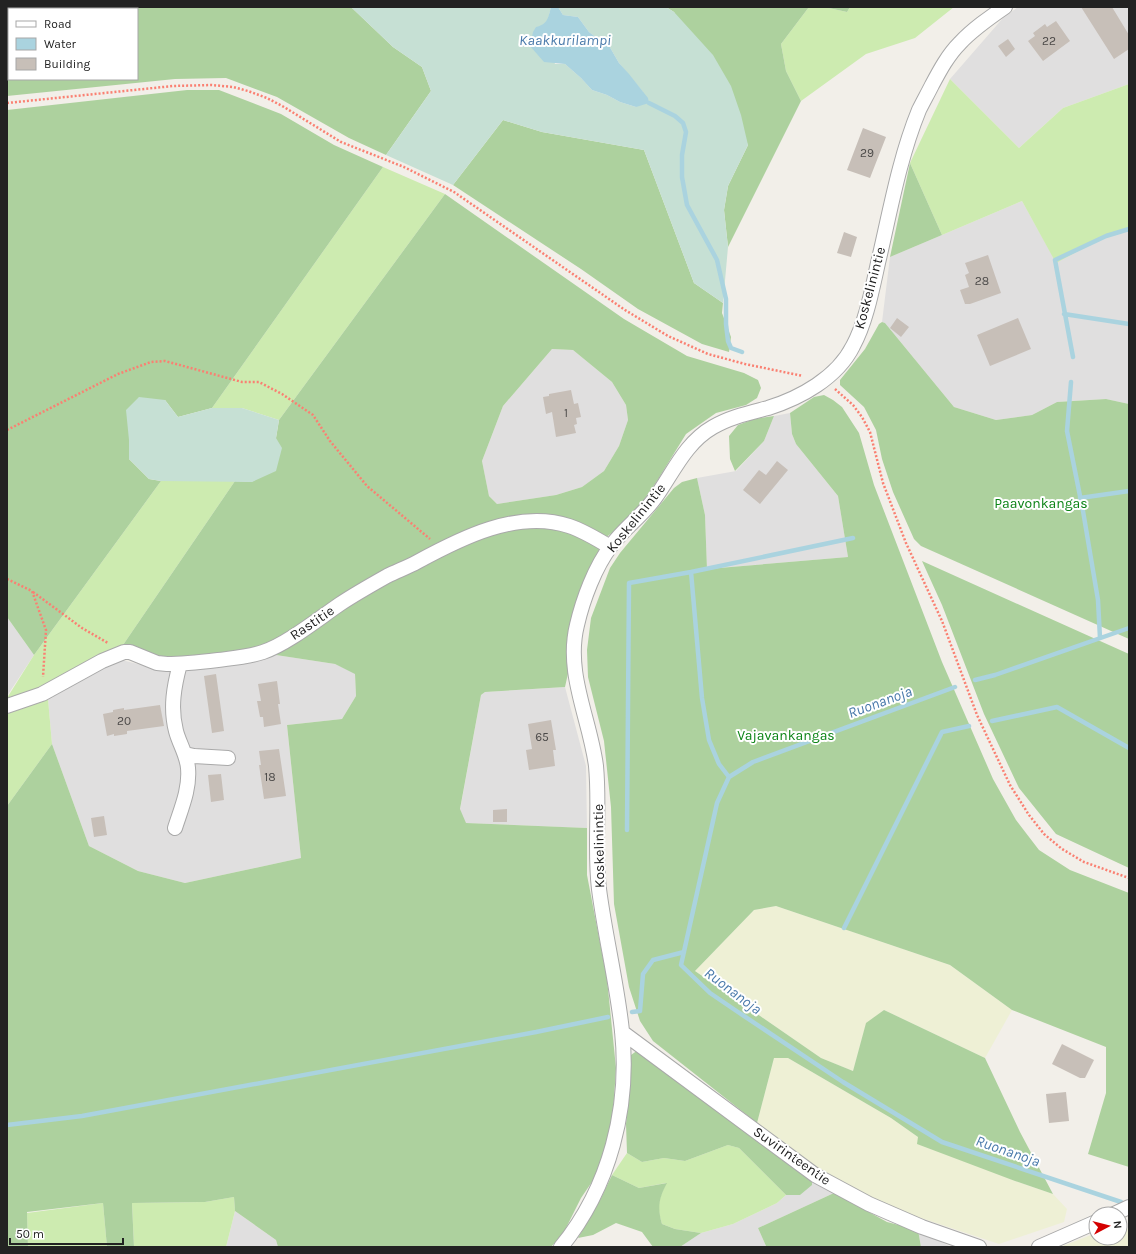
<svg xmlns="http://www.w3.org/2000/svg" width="1136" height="1254" font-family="Karla,sans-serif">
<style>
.residential{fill:#e0dfdf}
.farmland{fill:#eef0d5}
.grass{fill:#cdebb0}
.forest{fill:#add19e;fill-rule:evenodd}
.wetland{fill:#c6e0d4}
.water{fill:#aad3df}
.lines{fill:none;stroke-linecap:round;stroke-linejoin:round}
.stream{stroke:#aad3df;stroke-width:4.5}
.building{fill:#c7bfb8}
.street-casing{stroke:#a9a9a9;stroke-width:16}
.path{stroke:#fa8072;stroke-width:2.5;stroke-dasharray:2 2;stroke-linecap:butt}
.street{stroke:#fff;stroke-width:14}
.labels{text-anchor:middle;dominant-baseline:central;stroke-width:4;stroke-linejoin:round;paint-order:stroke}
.number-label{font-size:12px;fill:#4b4948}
.street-label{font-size:14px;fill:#222;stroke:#fff}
.park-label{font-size:14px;fill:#0c8416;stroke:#fff}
.water-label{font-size:15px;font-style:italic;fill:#4a7aab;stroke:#fff}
</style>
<rect width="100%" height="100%" fill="#f2efe9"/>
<path class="residential" d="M1018,7h111v77l-66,24 -44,40 -69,-69 53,-61z
M1022,201l33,59 51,-24 23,-7v175l-23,-5 -49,3 -25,13 -36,5 -42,-13 -69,-84 -3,-1 8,-65z
M552,349l21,1 39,32 14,23 2,15 -9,26 -15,25 -22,16 -26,8 -59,9 -8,-8 -7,-35 21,-55z
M790,413l2,21 4,10 42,52 10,61 -141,12 -2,-54 -8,-37 39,-7 28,-30 10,-25z
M7,617l27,38 -27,41z
M102,655l67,17 30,-5 62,-7 15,-5 59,9 20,9 1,23 -14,23 -55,6 14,133 -116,25 -47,-12 -49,-25 -37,-102 -4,-45 -41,15v-16l28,-8z
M565,687l21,79 1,62 -122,-5 -5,-13 21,-115 4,-3z
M812,1178l22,15 -76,35 8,18 2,1h-88l21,-14 32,-9 44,-21 9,-8h14z
M235,1211l41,29 2,7h-52z
M918,1230l33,17h-30z"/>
<path class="farmland" d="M776,906l174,59 62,45 -27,48 -101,-48 -18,14 -13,47 -32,-13 -126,-87 59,-61z
M774,1058h14l103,60 27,19 97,44 38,13 14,15 -3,13 -65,22 -90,-30 -84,-37 -68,-54z
M1120,1224l9,6v17h-69l36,-14v5h24z"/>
<path class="grass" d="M809,7h15l23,5 3,-5h104l-39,31 -49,16 -65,47 -15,-30 -5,-27z
M950,79l69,69 44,-40 66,-24v145l-23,7 -50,27 -34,-62 -80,34 -32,-72z
M383,167l62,27 -166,226 -37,-12h-30z
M161,481h74l-112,164 -88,45 -28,8 27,-43z
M48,699l4,45 -45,62v-92z
M728,1145l11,3 47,47 -9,8 -44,21 -32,9 -26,-4 -13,-5c-6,-19 -3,-24 4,-41l-27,5 -27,-13 15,-22 15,9 22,-4 21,3z
M234,1197l1,14 -9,36h-92l-2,-44 73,-1z
M103,1203l4,44h-79l-1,-34z"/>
<path class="forest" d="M7,7h344l42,40 29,20 9,24 -45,64 -37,-17 -72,-41 -51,-19 -51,1 -168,17zM9,9h128v70h-128z
M666,7h143l-28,37 5,27 15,30 -73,146 -4,-37 4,-24 20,-41 -74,-133z
M824,7h26l-3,5z
M187,90h32l62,24 53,31 49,22 -171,241 -34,9 -13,-17 -36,40v19l20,20 12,2 -127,174 -27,-38v-507z
M503,120l39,12 102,18 50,133 29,20 -1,10 9,24 -2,15 -27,-8 -64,-35 -57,-40 -128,-84z
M910,163l32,72 -52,22z
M445,194l179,125 63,37 57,17 14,7 3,8 -4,10 -11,7 -30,8 -30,21 -29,47 -25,36 -28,22 -28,-16 -96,3 -211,117 -27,9 -69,6 -17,-1 -20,-10 -13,-2 112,-164 17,1 24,-44 3,-18zM552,349l21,1 39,32 14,23 2,15 -9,26 -15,25 -22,16 -26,8 -59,9 -8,-8 -7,-35 21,-55z
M882,322l3,1 69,84 42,13 36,-5 25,-13 49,-3 23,5v235l-208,-93 -7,-7 -21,-47 -11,-33 -6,-29 -12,-23 -24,-22v-5l25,-31 14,-25z
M824,395l9,5 9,7 17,26 15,52 68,177 51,117 23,41 23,30 31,20 59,23v274l-41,-13 18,-61v-46l-94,-37 -62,-45 -174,-59 -22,4 -59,61 126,87 32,13 13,-48 18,-13 101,48 35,74 33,62 -38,-13 -98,-37 1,-7 -27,-19 -103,-60h-14l-17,65 -104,-82 -13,-20 -11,-34 -15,-83 -3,-97 -7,-66 -16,-64 -1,-27 4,-32 19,-50 10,-15 54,-65 8,-6 15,-4 8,37 2,54 141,-12 -10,-61 -42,-52 -4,-10 -2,-21 24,-16z
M774,416l-10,25 -29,30 -5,-12 -1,-23 9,-11 16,-6z
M545,526l28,8 27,13 -22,55 -9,67 -4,18 -80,5 -4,3 -21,114 6,14 121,5v47l20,104 9,89 -4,62 -14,43 -17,25 -18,36 -12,13h-273l-2,-7 -41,-29 -1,-14 -29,5 -73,1 2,44h-27l-4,-44 -76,9 1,35h-21v-441l45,-62 37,102 49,25 47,12 116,-25 -14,-133 55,-6 14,-23 -1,-22 -20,-10 -59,-9 104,-69 84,-41 40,-14z
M922,561l207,93v214l-73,-34 -37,-46 -35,-74 -42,-109z
M638,1050l174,128v7l-12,10h-14l-47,-47 -11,-3 -43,16 -21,-3 -22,4 -15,-9 -1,-29 5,-53v-16z
M612,1175l27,13 28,-5c-8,15 -10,24 -5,41l13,5 26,4 -21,14h-27l-11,-15 -26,-9 -23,12 -15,3 23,-40z
M834,1193l53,29 31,8 3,17h-153l-2,-1 -8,-18z"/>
<path class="wetland" d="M351,7h200l-3,13 -5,6 12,38h10l16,14 11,12 15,5 13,7 16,5 7,-15 -24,-29 -11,-19 -11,-6 -8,-6 -11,-15 -15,-2 -5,-8h108l8,5 39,43 18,31 10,29 7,30 -20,41 -4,24 4,37 -5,56 -29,-20 -50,-133 -102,-18 -39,-12 -50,65 -67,-30 45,-64 -9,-24 -29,-20z
M139,397l26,3 13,17 34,-9h30l37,12 -3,18 6,10 -6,23 -24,11 -91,-1 -12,-2 -20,-20v-19l-3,-30z"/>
<path class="water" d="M551,7h7l5,8 15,2 11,15 8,6 11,6 11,19 10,11 19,24 1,5 -13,4 -16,-5 -13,-7 -15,-5 -11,-12 -16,-14 -21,-2 -14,-16 3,-14 3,-5c12,-3 12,-9 15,-20z"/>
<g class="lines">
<path class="stream" d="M649,103l26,13 8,7 3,9 -4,23v22l5,28 30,55 9,39v25l2,17 3,7 11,4
M1064,314l65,10
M1073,357l-18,-97 51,-24 23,-7
M1071,382l-4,49 16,80 15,89 2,38
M1080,498l49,-7
M975,680l20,-5 134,-47
M955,687l-202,75 -24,15 -12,26 -36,162 29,28 25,17 108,72 99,60 179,60
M992,721l65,-14 72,41
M729,777l-10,-13 -10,-24 -7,-42 -11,-126 162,-34
M627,830l2,-247 62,-11
M844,928l98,-196 27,-6
M632,1012l8,-1 3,-37 10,-14 31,-8
M7,1125l75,-9 454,-84 72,-15"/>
</g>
<path class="building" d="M1081,7h31l17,28v14l-15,10z
M1056,21l14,20 -27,20 -15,-20 7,-5 -2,-3 12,-9 2,3z
M1008,39l7,10 -9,8 -8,-11z
M863,128l23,9 -16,41 -23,-8z
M844,232l13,5 -6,20 -14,-4z
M988,255l13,38 -31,11h-5l-5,-14 9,-3 -4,-12 4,-2 -4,-10z
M897,318l12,9 -8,10 -11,-9z
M1018,318l13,31 -41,17 -13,-31z
M571,390l3,14 4,-1 3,14 -5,1 1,6 -3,1 2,8 -20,4 -4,-25 -6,2 -3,-17 6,-1v-2z
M777,461l11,9 -28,34 -17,-14 16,-20 7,5z
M216,674l8,57 -12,2 -8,-57z
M277,681l3,23h-2l3,20 -17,3 -1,-10h-3l-3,-16h4l-3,-17z
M160,705l4,21 -37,5v3l-13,2v-2l-7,2 -4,-22 10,-2v-2l11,-2v2z
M551,720l5,30h-3l2,16 -26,4 -3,-20 6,-1 -4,-25z
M279,749l7,47 -22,3 -5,-34h2l-2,-14z
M221,774l3,26 -13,2 -3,-27z
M507,809v13h-14v-12z
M104,816l3,19 -13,2 -3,-19z
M1062,1044l32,16 -9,18h-5l-28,-14z
M1066,1092l3,29 -20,2 -3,-29z"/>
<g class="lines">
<defs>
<path id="street" d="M7,706l35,-12 60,-33 22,-9h6l27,11 10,1c17,0 34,-2 51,-4 15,-2 30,-3 45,-8 24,-8 55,-33 77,-48 15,-10 31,-19 47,-28 10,-5 21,-9 30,-14 44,-24 101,-53 152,-36 15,5 28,13 41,21
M185,754l9,2 34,2
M175,828c6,-19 15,-39 13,-60 -1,-13 -9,-25 -12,-37 -6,-23 -2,-45 4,-67
M622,1032l193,143 54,29 53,23 57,20
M1114,1214l15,-7
M561,1247c49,-60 69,-140 61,-216 -5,-48 -17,-95 -23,-142 -5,-41 1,-82 -3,-123 -6,-47 -31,-93 -19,-141 6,-26 18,-58 34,-79 13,-18 31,-30 44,-48 18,-25 30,-55 58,-71 17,-10 36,-14 55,-19 32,-10 69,-30 85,-62 13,-24 19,-56 25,-83 12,-51 21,-104 41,-153 4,-8 9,-17 13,-25 8,-15 16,-30 28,-42 13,-14 29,-25 45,-36
M1039,1247l57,-25"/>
</defs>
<use href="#street" class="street-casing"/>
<path class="path" d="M7,103l166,-17 39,-1 21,2 15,4 19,7 17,9 57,35 63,25 50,25 171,118 43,26 40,18 37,10 58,12
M835,389l18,16 9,12 8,15 13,51 23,60 36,78 35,94 33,70 19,30 15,19 18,15 22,13 45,16
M7,430l111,-56 33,-12 14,-1 77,21h17l23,12 31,21 17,26 37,45 63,53
M7,579l25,12 14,39 -3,47
M33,592l49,36 26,15"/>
<use href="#street" class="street"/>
</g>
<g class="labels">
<g class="number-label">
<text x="1049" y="41">22</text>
<text x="867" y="153">29</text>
<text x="982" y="281">28</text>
<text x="566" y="413">1</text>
<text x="124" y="721">20</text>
<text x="542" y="737">65</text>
<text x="270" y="777">18</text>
</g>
<g class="street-label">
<text transform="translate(870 288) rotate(-75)">Koskelinintie</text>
<text transform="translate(636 518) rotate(-51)">Koskelinintie</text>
<text transform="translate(312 623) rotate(-34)">Rastitie</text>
<text transform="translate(599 846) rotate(-91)">Koskelinintie</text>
<text transform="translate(792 1156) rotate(35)">Suvirinteentie</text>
</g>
<g class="park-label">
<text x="1041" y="503">Paavonkangas</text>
<text x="786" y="735">Vajavankangas</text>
</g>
<g class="water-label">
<text x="565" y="40">Kaakkurilampi</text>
<text transform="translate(880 702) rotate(-20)">Ruonanoja</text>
<text transform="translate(733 991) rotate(37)">Ruonanoja</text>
<text transform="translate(1008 1151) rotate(19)">Ruonanoja</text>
</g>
</g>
<rect width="1136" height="1254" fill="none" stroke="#222222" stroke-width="16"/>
<rect x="8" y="8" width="130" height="72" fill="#ffffff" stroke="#a7a7a7"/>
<rect x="16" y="21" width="20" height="6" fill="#ffffff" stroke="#a7a7a7"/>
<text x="44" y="28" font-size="12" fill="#222222">Road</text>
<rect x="16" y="38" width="20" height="12" fill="#aad3df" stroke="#a7a7a7"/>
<text x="44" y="48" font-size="12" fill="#222222">Water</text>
<rect x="16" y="58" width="20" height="12" fill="#c7bfb8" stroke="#a7a7a7"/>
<text x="44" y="68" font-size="12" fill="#222222">Building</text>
<g transform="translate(1108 1226) rotate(83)"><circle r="19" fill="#ffffff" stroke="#a7a7a7"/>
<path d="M0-3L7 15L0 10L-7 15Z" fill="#d40000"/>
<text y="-6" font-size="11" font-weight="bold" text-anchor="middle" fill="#222222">N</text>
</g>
<path d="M10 1238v6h113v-6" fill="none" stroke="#222222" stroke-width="2"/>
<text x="16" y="1238" font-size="12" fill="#222222" stroke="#ffffff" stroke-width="3" paint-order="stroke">50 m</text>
</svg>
